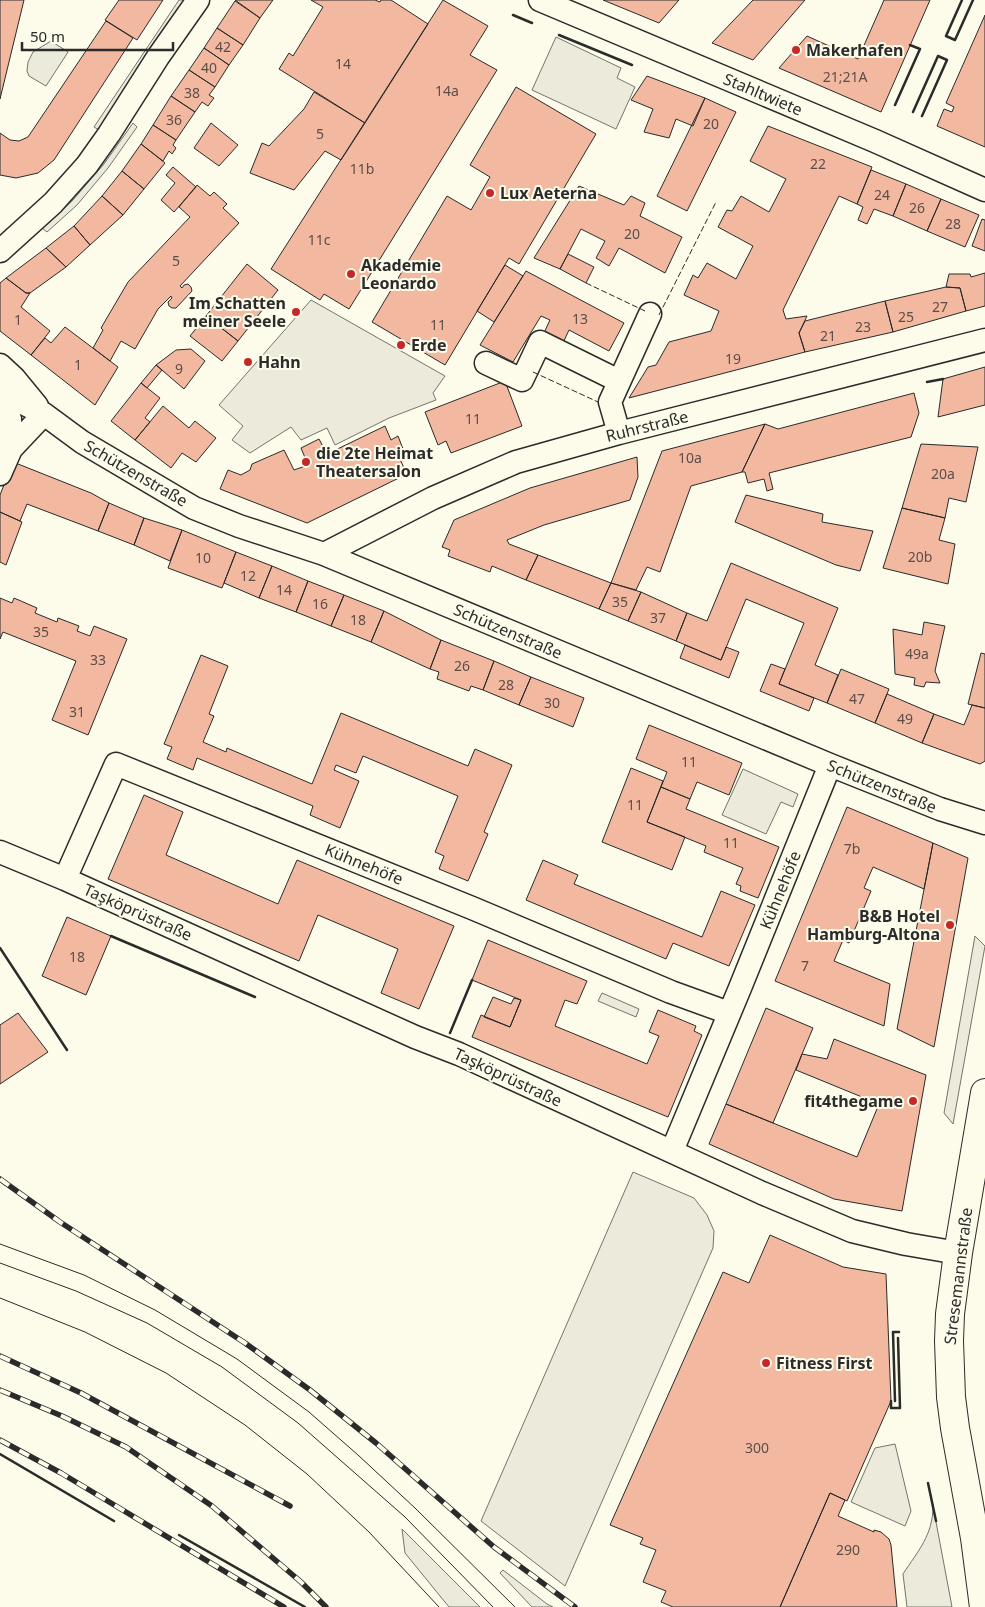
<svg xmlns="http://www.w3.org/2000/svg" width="985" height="1607" font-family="'Noto Sans',sans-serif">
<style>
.green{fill:#ecebdb;stroke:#74746e}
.parking{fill:#eceadb;stroke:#74746e}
.building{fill:#f2b8a0;stroke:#2b2b2b}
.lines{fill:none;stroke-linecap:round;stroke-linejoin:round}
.minor-casing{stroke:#2b2b2b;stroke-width:25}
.major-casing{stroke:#2b2b2b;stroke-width:30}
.minor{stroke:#fdfbea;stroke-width:22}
.major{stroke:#fdfbea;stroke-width:28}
.tram{stroke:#2b2b2b;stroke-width:1}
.rail-casing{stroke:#2b2b2b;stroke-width:5.5}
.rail{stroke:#fdfbea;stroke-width:4;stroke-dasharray:11;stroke-linecap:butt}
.fence{stroke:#2b2b2b;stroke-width:1;stroke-dasharray:6 2.5;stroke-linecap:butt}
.wall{stroke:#2b2b2b;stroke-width:2.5}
.poi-dot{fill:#c62828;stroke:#fdfbea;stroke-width:2}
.labels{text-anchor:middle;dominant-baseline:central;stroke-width:4;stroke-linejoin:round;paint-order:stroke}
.number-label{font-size:14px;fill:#5d4e48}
.poi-label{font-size:16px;font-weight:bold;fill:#2b2b2b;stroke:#fdfbea;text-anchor:start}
.street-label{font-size:16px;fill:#2b2b2b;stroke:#fdfbea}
</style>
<rect width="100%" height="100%" fill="#fdfbea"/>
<path class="green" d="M51,41l17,11 -22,34 -17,-10 -2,-5 1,-9 5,-10z
M602,993l37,16 -3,8 -38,-16z
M895,1444l16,67 -6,15 -54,-24 24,-54z
M933,1506l19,101h-45l-4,-33c15,-23 30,-39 30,-68z
M402,1529l78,78h-31l-44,-54z
M503,1570l44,34 6,3h-21l-32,-34z"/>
<path class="parking" d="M179,0h7l-87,130 -5,-3z
M556,37l65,31 -4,10 18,9 -19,42 -84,-39z
M133,123l4,4 -29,41 -31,37 -30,27 -5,-4 30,-27 32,-37z
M311,300l134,76 -12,17 3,7 -47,18 -54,27 -8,-17 -26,12 -10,-13 -41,26 -18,-13 11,-14 -24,-21z
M743,769l55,25 -5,13 -12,-5 -15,32 -44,-19z
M975,936l10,10 -32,178 -9,-11z
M633,1172l61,26 13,17 7,16 -1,17 -148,338 -84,-65z"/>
<path class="building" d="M0,0h24l-24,99z
M119,0h44l-26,40 -32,-20z
M235,0h38l-13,18z
M311,0h64l5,2 1,-2h10l37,24 -63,99 -86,-54 10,-16 4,3 30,-49z
M443,0l45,26 -18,29 27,15 -148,239 -25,-15 -4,6 -49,-31z
M603,0h76l-20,23z
M753,0h52l-52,60 -41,-17z
M884,0h46l-49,112 -102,-44 28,-32 51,23z
M235,1l25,17 -17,27 -26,-17z
M985,15v132l-48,-21 7,-17 8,3 2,-5 -8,-4z
M106,21l27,17 -79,122 -16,13 -22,5 -16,-3v-42l10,7 9,1 9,-4z
M217,28l26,17 -14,20 -25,-17z
M204,48l25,17 -14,22 -26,-17z
M189,70l26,17 -6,8 5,3 -6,8 -6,-4 -7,10 -24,-16z
M647,76l58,22 -12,28 -17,-7 -7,19 -25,-6 9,-23 -22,-9z
M516,87l80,47 -77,130 -10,-6 -64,107 -73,-43 75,-126 24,14 19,-33 -20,-12z
M314,92l51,31 -24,37 -16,-9 -31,39 -44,-17 12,-30 7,3 35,-37z
M171,96l24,16 -19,28 -23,-15z
M705,98l31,14 -49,99 -30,-15z
M211,123l27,22 -19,21 -25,-18z
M153,125l23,15 -3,5 3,3 -4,6 -3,-3 -6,10 -22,-17z
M768,126l104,41 -15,37 -18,-8 -56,114 3,9 21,-3 -8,17 6,19 -176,46 19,-31 8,-2 13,-23 42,-11 8,-20 -35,-16 9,-20 5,3 9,-15 29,16 17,-33 -35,-19 9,-17 5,1 9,-15 28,16 17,-33 -36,-18z
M141,144l24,19 -21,26 -22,-18z
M173,167l23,20 -22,25 -13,-12 14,-17 -9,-8z
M871,170l35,14 -13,32 -19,-7 -7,15 -9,-4 5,-13 -6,-3z
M122,171l22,18 -21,26 -21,-19z
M906,184l35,15 -14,32 -34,-15z
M197,185l13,11 4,-4 13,12 -4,4 16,15 -59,63 2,2 2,-3 4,-1 3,3 1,4 -16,17h-4l-3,-2 -1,-4 4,-4 -1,-2 -13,13 -23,40 -14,-8 -11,20 -17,-13 10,-18 -2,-2 27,-46 62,-65 -11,-10z
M579,186l45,19 7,-9 14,7 -5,13 42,21 -17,36 -46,-25 -10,18 -13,-8 9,-17 -24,-12 -21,40 -26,-11z
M102,196l21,19 -33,30 -16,-19z
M941,199l38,16 -14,32 -38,-16z
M982,219l3,1v31l-13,-5z
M74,226l16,19 -24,22 -20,-19z
M46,248l20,19 -36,26h-4l-20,-15z
M568,254l26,13 -8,16 -26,-14z
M247,264l31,26 -40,51 -32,-25z
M505,265l18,11 -29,46 -17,-11z
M526,271l98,52 -15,28 -40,-21 -7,15 -19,-10 7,-15 -9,-4 -28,46 -33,-17z
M985,273v33l-19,5 -6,-23 -14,-1 3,-13h21l1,3z
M6,278l20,15h4l-9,14 29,24 -19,24 -31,-24v-48z
M946,287l14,1 6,23 -73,21 -8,-31z
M885,301l8,31 -88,20 -6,-19 6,-12z
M206,316l32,25 -16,20 -32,-25z
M65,327l53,40 -23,38 -64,-50 14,-17 6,5z
M191,349l14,12 -21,28 -28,-24 20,-15z
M156,365l6,5 -15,18 -6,-5z
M985,367v38l-47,12 5,-38z
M505,381l17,45 -71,27 -5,-12 -8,4 -13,-33z
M141,383l19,15 -15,20 5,4 -15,18 -24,-19z
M914,393l5,20 -8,24 -142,36 4,16 -6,2 -3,-12 -16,4 -3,-11h-3l23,-48 13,5z
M163,406l26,22 6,-7 21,17 -20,24 -14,-9 -11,15 -36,-28z
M765,424l-23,48 -51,14 -31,86 -13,-5 -11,23 -25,-7 51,-132z
M385,426l6,14 7,-4 5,13 -6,4 10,21 -100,49 -87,-34 8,-19 13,5 9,-5 2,-6 32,-14 10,20 14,-5 -7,-17 18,-9 8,15z
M921,444l57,3 -12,55 -17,-4 -4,20 -43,-10z
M637,457l1,20 -8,23 -86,25 -37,15 2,4 29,11 -12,25 -34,-14 -2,6 -42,-16 2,-6 -8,-3 12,-27 76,-32z
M13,462l78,31 18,10 -11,28 -71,-27 -7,17 -20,-9v-17z
M746,495l77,19 -1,8 51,9 -13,40 -24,-6 -101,-43z
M109,503l35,15 -10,27 -36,-14z
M902,508l43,10 -6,22 16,4 -7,40 -65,-16z
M0,512l22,10 -16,43 -6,-3z
M144,518l38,12 -12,31 -36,-16z
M182,530l54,22 -14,36 -54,-20z
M236,552l36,14 -13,32 -35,-15z
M538,555l73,28 -12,26 -73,-29z
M731,563l107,45 -23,57 23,10 -11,28 -48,-19 25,-61 -58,-24 -25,61 -45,-19 11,-28 20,8z
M272,566l36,15 -12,31 -37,-14z
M308,581l36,14 -13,31 -35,-14z
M611,583l30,9 -13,29 -29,-12z
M641,592l46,21 -11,28 -48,-20z
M344,595l40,16 -13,31 -40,-16z
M0,598l12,5 2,-5 23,10 -2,5 22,9 1,-4 21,8 -2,5 13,5 4,-10 33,13 -39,96 -36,-15 24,-59 -73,-29 -3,7z
M384,611l57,29 -11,29 -59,-27z
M924,622l21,4 -10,45 5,12 -14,-1 -2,5 -10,-2 1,-7 -20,-4 -2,-45 29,6z
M441,640l53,21 -11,29 -12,-4 -2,5 -32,-12 2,-7 -9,-3z
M685,645l36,15 5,-13 13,5 -10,26 -49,-20z
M981,653l4,1v54l-17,-4z
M201,655l27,11 -19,48 5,2 -11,26 23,10 1,-4 85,36 29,-71 127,53 7,-17 37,16 -28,67 4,2 -20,47 -29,-12 5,-13 -9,-4 23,-56 -95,-40 -7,17 -20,-8 -2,5 25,11 -19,47 -30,-13 3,-9 -116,-48 -4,12 -26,-11 5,-12 -8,-3z
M494,661l37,16 -12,28 -36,-15z
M771,664l14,5 -6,15 35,14 -5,13 -49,-20z
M841,669l48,20 -14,34 -48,-20z
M531,677l53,21 -11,29 -54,-22z
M887,694l47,20 -12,29 -47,-20z
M972,705l13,3v53l-5,3 -58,-21 12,-29 30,11z
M649,725l93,38 -13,32 -32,-13 -7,17 -29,-12 6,-15 -31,-13z
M631,768l32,13 -16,41 38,15 -13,33 -70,-28z
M661,787l29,12 -4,10 93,38 -21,51 -18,-7 1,-5 -5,-2 7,-16 -39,-16 2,-6 -59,-24z
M144,795l39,17 -17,43 112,49 19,-44 157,66 -35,83 -38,-16 17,-44 -80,-34 -19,46 -191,-82z
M847,807l86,36 -9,46 -51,-22 -9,21 7,3 -22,52 -6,-3 -9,21 56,23 -6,42 -109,-45z
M933,843l35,15 -34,189 -37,-18z
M543,860l35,15 -4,9 128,53 19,-46 34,14 -26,61 -56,-23 -7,16 -140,-59z
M67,917l44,19 -25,59 -44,-19z
M488,940l99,41 -10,23 -12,-4 -10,26 92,38 12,-28 -10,-4 9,-22 38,16 -2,5 8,4 -34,82 -196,-80 9,-22 29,12 11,-27 -49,-20z
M493,997l18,7 3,-6 7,2 -11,27 -26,-10z
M766,1008l47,20 -40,95 -47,-19z
M18,1013l30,39 -48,32v-59z
M834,1039l92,36 -24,136 -68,-12 -125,-55 17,-40 131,53 22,-53 -83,-34 6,-16 25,5z
M770,1235l73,32 43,7 5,127 -44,100 -17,-8 -50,114h-107l-12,-5 5,-11 -23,-9 13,-32 -16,-6 3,-6 -33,-13 113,-253 26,11z
M830,1493l15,7 -7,16 36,16v-2l7,2 8,7 2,6 6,62h-117z"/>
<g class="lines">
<defs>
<path id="minor" d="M540,0l335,141 110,49
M0,251l53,-48 34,-38 22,-31 49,-77 40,-57
M486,363l36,17 18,-38 79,39
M0,365l14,13 23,28
M0,391l44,23 38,28 112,66 45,18 85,28 506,211 110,44 45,14
M0,394l10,25 1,30
M619,433l-9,-31 40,-88
M0,474l11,-25 33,-35
M324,554l109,-56 83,-36 103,-29 366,-93
M0,852l65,27 350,158 44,17 303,139 90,38 54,13 52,9
M65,879l51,-115 356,144 199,84 58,21
M672,1151l68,-163 90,-223"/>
<path id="major" d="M984,1607l-9,-69 -20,-110 -4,-31 -2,-56 1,-27 8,-61 27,-160"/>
</defs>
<use href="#minor" class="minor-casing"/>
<use href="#major" class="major-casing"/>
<use href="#minor" class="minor"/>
<use href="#major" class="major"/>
<path class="tram" d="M0,1244l84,31 71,35 82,49 72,53 49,43 57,53 100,99
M0,1263l76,28 71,32 75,44 76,56 107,94 88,90
M0,1298l85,34 81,41 79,52 62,49 62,58 70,75"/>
<defs>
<path id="rail" d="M0,1179l60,43 185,121 65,47 66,53 118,104 81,60
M0,1356l81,37 209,113
M0,1390l62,26 64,31 86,59 89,76 25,25
M0,1440l61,33 223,134"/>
</defs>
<use href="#rail" class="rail-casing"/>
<use href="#rail" class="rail"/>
<path class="fence" d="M586,283l59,28
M659,315l57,-113
M533,372l65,30
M930,1492l3,14"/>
<path class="wall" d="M962,0l-16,36 9,4 18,-40
M513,15l19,8
M559,35l73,30
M895,105l25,-56 -10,-4
M913,112l25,-56 9,4 -25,56
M927,382l16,-3
M111,936l144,61
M0,948l67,102
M450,1033l22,-53
M891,1401v7h9l-2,-70
M895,1401l-2,-69h6
M0,1454l114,67
M928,1483l8,38
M179,1535l126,72"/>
</g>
<g class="poi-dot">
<circle cx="796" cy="50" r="5"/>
<circle cx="490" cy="193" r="5"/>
<circle cx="351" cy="274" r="5"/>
<circle cx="296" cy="312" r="5"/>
<circle cx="401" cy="345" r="5"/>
<circle cx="248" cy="362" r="5"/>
<circle cx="306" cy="462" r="5"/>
<circle cx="950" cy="925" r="5"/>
<circle cx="913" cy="1101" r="5"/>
<circle cx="766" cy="1363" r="5"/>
</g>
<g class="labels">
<g class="number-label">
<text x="223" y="46">42</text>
<text x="343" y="63">14</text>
<text x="209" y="67">40</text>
<text x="845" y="76">21;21A</text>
<text x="447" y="90">14a</text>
<text x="192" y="92">38</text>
<text x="174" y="119">36</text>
<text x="711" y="123">20</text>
<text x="320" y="133">5</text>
<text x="818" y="163">22</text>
<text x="362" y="168">11b</text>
<text x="882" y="194">24</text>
<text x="917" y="207">26</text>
<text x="953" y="223">28</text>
<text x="632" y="233">20</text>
<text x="319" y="239">11c</text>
<text x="176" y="260">5</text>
<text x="940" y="306">27</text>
<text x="906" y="316">25</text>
<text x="580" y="318">13</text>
<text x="18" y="319">1</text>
<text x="438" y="324">11</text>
<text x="863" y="326">23</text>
<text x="828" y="335">21</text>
<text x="733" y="358">19</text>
<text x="78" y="364">1</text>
<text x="179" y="368">9</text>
<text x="473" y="418">11</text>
<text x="690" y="457">10a</text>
<text x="943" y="473">20a</text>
<text x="920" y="556">20b</text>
<text x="203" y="557">10</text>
<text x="248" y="575">12</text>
<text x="284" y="589">14</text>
<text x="620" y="601">35</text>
<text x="320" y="603">16</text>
<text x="658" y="617">37</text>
<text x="358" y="619">18</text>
<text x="41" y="631">35</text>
<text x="917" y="653">49a</text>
<text x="98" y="659">33</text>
<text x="462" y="665">26</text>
<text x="506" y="684">28</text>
<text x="857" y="698">47</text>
<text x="552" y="702">30</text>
<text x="77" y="711">31</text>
<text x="905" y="718">49</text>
<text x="689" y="761">11</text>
<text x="635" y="804">11</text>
<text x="731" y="842">11</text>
<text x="852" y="848">7b</text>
<text x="77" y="956">18</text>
<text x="805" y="965">7</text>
<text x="757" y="1447">300</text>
<text x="848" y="1549">290</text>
</g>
<g class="poi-label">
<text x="806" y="50">Makerhafen</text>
<text x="500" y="193">Lux Aeterna</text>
<text x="361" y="265">Akademie<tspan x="361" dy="18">Leonardo</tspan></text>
<text x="286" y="303" text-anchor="end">Im Schatten<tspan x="286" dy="18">meiner Seele</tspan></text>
<text x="411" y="345">Erde</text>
<text x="258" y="362">Hahn</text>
<text x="316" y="453">die 2te Heimat<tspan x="316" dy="18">Theatersalon</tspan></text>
<text x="940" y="916" text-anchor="end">B&amp;B Hotel<tspan x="940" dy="18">Hamburg-Altona</tspan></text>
<text x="903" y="1101" text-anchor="end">fit4thegame</text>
<text x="776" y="1363">Fitness First</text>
</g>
<g class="street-label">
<text transform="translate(763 94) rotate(23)">Stahltwiete</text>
<text transform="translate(647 426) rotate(-14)">Ruhrstraße</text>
<text transform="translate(136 473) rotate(30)">Schützenstraße</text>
<text transform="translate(508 631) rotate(23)">Schützenstraße</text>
<text transform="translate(882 786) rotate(22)">Schützenstraße</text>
<text transform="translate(364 864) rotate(22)">Kühnehöfe</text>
<text transform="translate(780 890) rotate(-68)">Kühnehöfe</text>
<text transform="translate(138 912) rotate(24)">Taşköprüstraße</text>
<text transform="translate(508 1077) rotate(25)">Taşköprüstraße</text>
<text transform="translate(958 1276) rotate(-83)">Stresemannstraße</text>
</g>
</g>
<path d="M22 42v8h151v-8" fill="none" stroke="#2b2b2b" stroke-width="2.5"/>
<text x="30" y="42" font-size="15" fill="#2b2b2b" stroke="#fdfbea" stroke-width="4" paint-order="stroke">50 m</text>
</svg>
